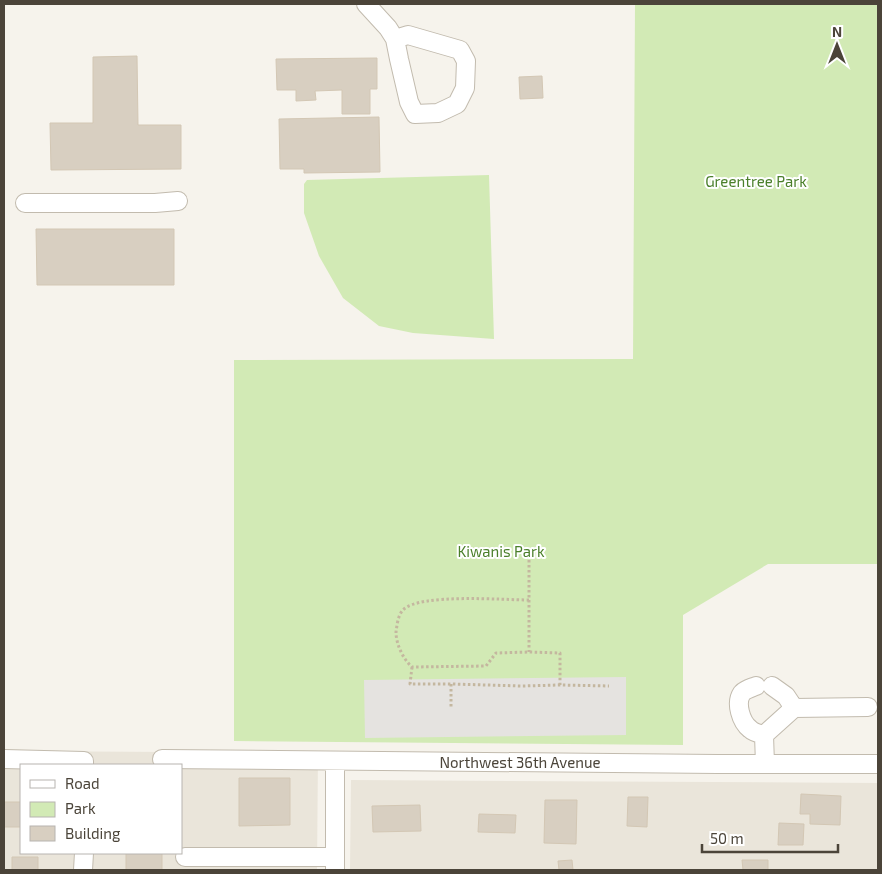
<svg xmlns="http://www.w3.org/2000/svg" width="882" height="874" font-family="'Exo 2',sans-serif">
<style>
.residential{fill:#eae5da;fill-rule:evenodd}
.green{fill:#d2eab5}
.parking{fill:#e5e3e0}
.building{fill:#d8cfc1;stroke:#d3c7b4}
.lines{fill:none;stroke-linecap:round;stroke-linejoin:round}
.minor-casing{stroke:#c2bbae;stroke-width:20}
.path{stroke:#c4b79f;stroke-width:3;stroke-dasharray:2.5 2.5;stroke-linecap:butt}
.minor{stroke:#fff;stroke-width:18}
.labels{text-anchor:middle;dominant-baseline:central;stroke-width:4;stroke-linejoin:round;paint-order:stroke}
.park-label{font-size:15px;fill:#4a7f2a;stroke:#fff}
.street-label{font-size:15px;fill:#4b4439;stroke:#fff}
</style>
<rect width="100%" height="100%" fill="#f6f3ec"/>
<path class="residential" d="M4,751l314,2 -1,117h-313zM21,765h160v88h-160z
M351,780l527,3v87h-528z"/>
<path class="green" d="M635,4h243v560h-110l-85,51v130l-449,-4v-381l399,-1z
M489,175l5,164 -81,-6 -34,-7 -36,-28 -24,-42 -15,-43v-29l3,-4z"/>
<path class="parking" d="M626,677v58l-261,3 -1,-58z"/>
<path class="building" d="M137,56l1,69h43v44l-130,1 -1,-47h43v-66z
M377,58v31h-7v25h-28v-24l-27,1 1,9 -20,1v-11h-19l-1,-31z
M542,76l1,22 -23,1 -1,-22z
M379,117l1,55 -76,1v-4h-24l-1,-50z
M36,229h138v56h-137z
M239,778h51v47l-51,1z
M801,794l40,2 -1,29 -30,-1v-10h-10z
M628,797h20l-1,30 -20,-1z
M545,800h32l-1,44 -32,-1z
M4,802h17v25h-17z
M420,805l1,26 -48,1 -1,-26z
M479,814l37,1 -1,18 -37,-1z
M779,823l25,1 -1,21h-25z
M126,853h36v17h-36z
M12,857h26v13h-26z
M572,860l1,10h-14l-1,-9z
M742,860h26v10h-25z"/>
<g class="lines">
<defs>
<path id="minor" d="M366,4l22,24 7,11 4,20 10,43 6,12 23,-1 19,-9 8,-16 1,-27 -6,-11 -52,-15 -13,4
M25,203h130l23,-2
M756,686c-5,2 -10,3 -14,7 -7,10 -1,29 8,36 3,3 10,5 14,6
M772,686l14,10 8,12
M4,759l80,2v4
M162,759l556,5h160
M765,764l-1,-29 30,-27 74,-1
M185,857h150
M83,870l1,-17
M335,870v-109"/>
</defs>
<use href="#minor" class="minor-casing"/>
<path class="path" d="M529,560v92
M529,600c-25,0 -110,-7 -126,10 -5,5 -6,15 -7,22 0,12 7,27 16,35l74,-1 10,-13 33,-1 31,1v32
M412,667l-2,17h41l71,2 38,-1 49,1
M451,684v25"/>
<use href="#minor" class="minor"/>
</g>
<g class="labels">
<g class="park-label">
<text x="756" y="181">Greentree Park</text>
<text x="501" y="551">Kiwanis Park</text>
</g>
<g class="street-label">
<text x="520" y="762">Northwest 36th Avenue</text>
</g>
</g>
<rect width="882" height="874" fill="none" stroke="#4b4439" stroke-width="10"/>
<rect x="20" y="764" width="162" height="90" fill="#ffffff" stroke="#b7b4b0"/>
<rect x="30" y="780" width="25" height="8" fill="#ffffff" stroke="#b7b4b0"/>
<text x="65" y="789" font-size="15" fill="#4b4439">Road</text>
<rect x="30" y="802" width="25" height="15" fill="#d2eab5" stroke="#b7b4b0"/>
<text x="65" y="814" font-size="15" fill="#4b4439">Park</text>
<rect x="30" y="826" width="25" height="15" fill="#d8cfc1" stroke="#b7b4b0"/>
<text x="65" y="839" font-size="15" fill="#4b4439">Building</text>
<g transform="translate(837 45)" stroke="#ffffff" stroke-width="4" paint-order="stroke">
<path d="M0-4L9 19L0 12L-9 19Z" fill="#4b4439"/>
<text y="-8" font-size="14" font-weight="bold" text-anchor="middle" fill="#4b4439">N</text>
</g>
<path d="M702 844v8h136v-8" fill="none" stroke="#4b4439" stroke-width="2.5"/>
<text x="710" y="844" font-size="15" fill="#4b4439" stroke="#ffffff" stroke-width="4" paint-order="stroke">50 m</text>
</svg>
